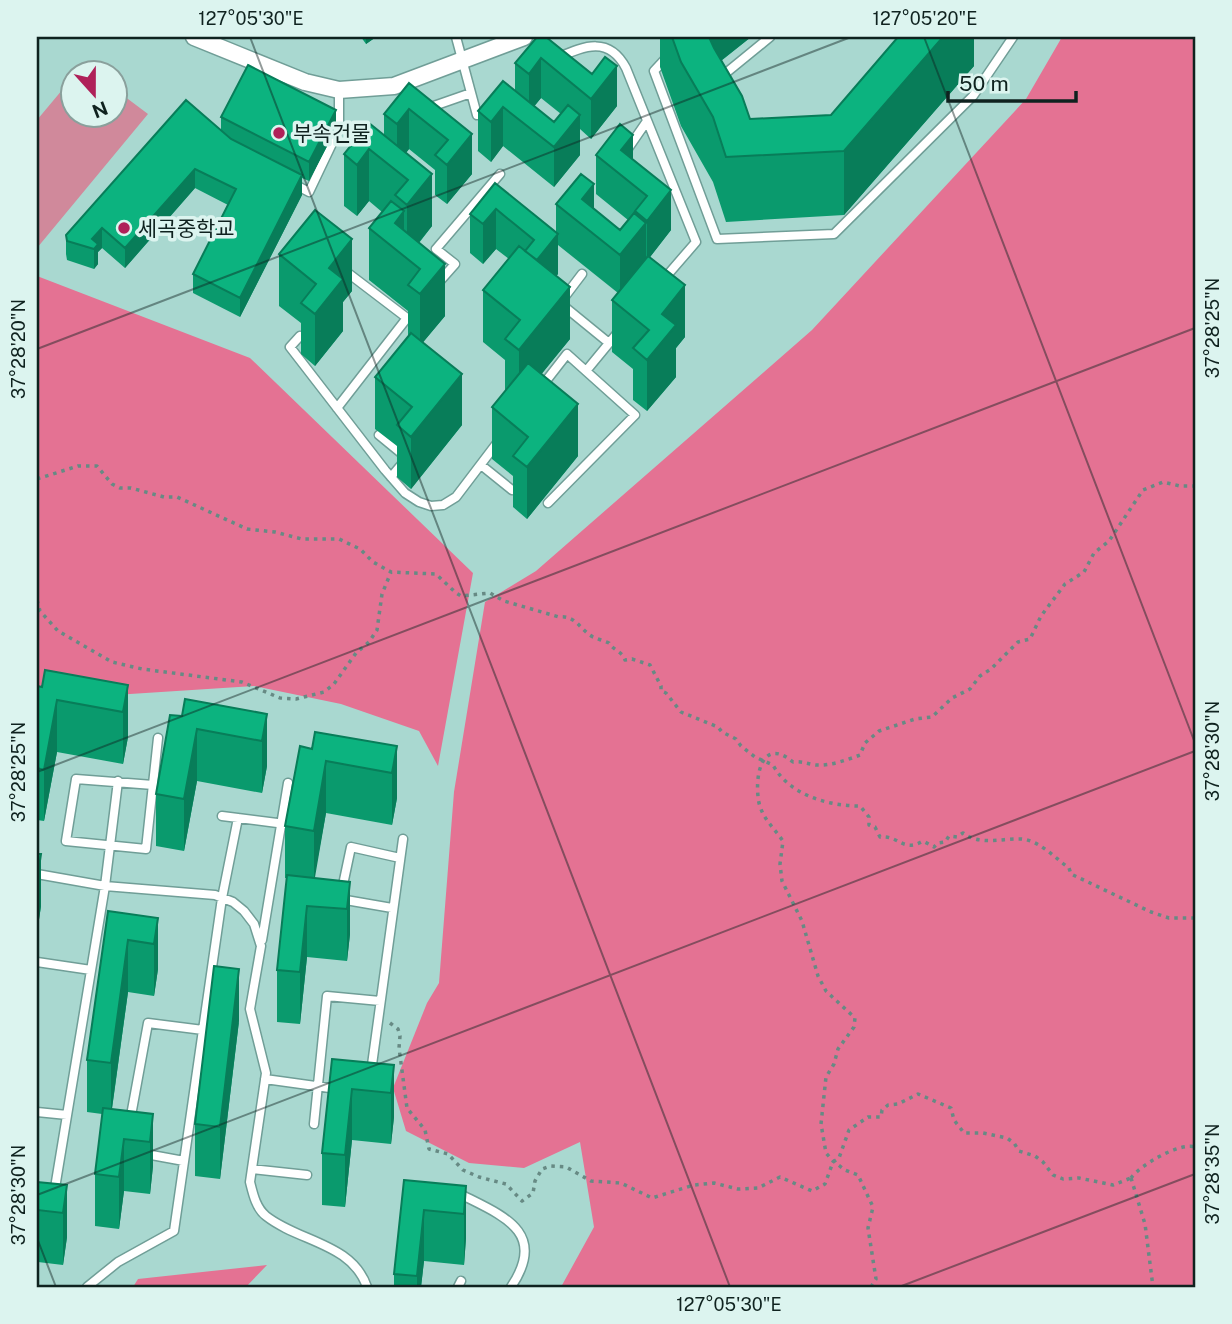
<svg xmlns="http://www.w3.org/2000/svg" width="1232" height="1324" font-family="'Public Sans','Noto Sans KR',sans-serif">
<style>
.green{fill:#d0899b}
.forest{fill:#e47293}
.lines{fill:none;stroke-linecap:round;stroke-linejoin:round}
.lane-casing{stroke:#709e97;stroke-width:11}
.street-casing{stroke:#709e97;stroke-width:19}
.path{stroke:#678a84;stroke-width:3.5;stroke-dasharray:3.5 5;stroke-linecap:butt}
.lane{stroke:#fff;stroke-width:8}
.street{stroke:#fff;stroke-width:16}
.wall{fill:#0a9a6d;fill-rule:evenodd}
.shaded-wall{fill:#087d59}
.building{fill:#0cb37f;stroke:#087d59;stroke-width:2}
.ticks{fill:none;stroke:#0f221f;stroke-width:2;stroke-opacity:0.45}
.poi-dot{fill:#af2159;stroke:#dcf4ef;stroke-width:2.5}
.labels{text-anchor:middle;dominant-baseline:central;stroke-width:7;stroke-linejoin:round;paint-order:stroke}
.poi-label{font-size:21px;fill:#0f221f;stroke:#dcf4ef;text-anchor:start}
.neatline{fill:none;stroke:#0f221f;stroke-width:2.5}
.ticks-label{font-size:18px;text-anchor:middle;fill:#0f221f}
</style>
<rect width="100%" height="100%" fill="#a9d8d0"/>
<path class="green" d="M73,77l1,39h42v-26l32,24 -111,134v-128z"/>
<path class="forest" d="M1062,37h133v1250h-634l33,-60 -14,-85 -56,26 -55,-5 -63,-32 -13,-43 34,-85 12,-20 15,-191 31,-190 51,-31 276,-241 214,-231z
M37,276l213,82 223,215 -35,193 -19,-35 -78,-27 -87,-18 -217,14z
M267,1265l-21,22h-113l5,-8z"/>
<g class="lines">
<defs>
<path id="lane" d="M456,37l21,78 11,-2
M559,57c26,-11 50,-21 67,11l70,174 -32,37
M667,57l-13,14 63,168 117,-5 139,-138 40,-59
M721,77l49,-40
M428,108l43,-15
M627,150l20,-29
M294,184l15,8 30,-63v-39
M582,274l-22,29 49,40
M439,282l16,-18 -19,-15 64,-75
M300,336l-10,11 95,123 20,23 14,9 12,4 12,-1 13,-8 41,-54
M586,371l33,-40
M542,386l25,-32 68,61 -87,88
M337,408l70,-90 -63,-48
M379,435l28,23 -16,19
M481,465l31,25
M153,785l-77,-6 -10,62 80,8 12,-111
M222,816l63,8
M37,874l68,12 110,9 18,7 11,9 10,13 7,22 -11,63 16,64 -16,109c3,12 6,26 16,34 33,26 86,27 101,71
M392,908l-52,-9 11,-52 49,11
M262,940l26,-157
M37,962l54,8
M371,1072l32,-233
M265,1079l72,10
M37,1112l30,3
M130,1121l18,-98 55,7
M314,1124l13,-128 53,5
M146,1154l38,7
M252,1169l55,6
M458,1193c43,22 91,38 53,94
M54,1194l51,-308 13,-105
M87,1287l31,-25 56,-31 48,-333 16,-80
M458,1287l3,-6"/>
<path id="street" d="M194,37l111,45 34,8 55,-4 130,-49"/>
</defs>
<use href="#lane" class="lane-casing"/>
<use href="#street" class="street-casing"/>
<path class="path" d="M37,479l41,-13h19l15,18 8,4h11l33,9h13l70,32 28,3 27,7h37l21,10 13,13 18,10 45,2 20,19 5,3 29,-3 14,8 55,16c17,-2 21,13 34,20 5,2 11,4 16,6 4,7 14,9 16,17l7,-1 18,6 11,21v5l5,2 15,19 37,15 4,5 14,7 5,7 14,11 18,8c16,30 55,41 87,41l9,11v8l6,2 5,10c19,-2 23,16 43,4l11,6 4,-4 7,-1 4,-6 8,1 6,-4c17,13 39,5 59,6 18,2 33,19 47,29l2,6 80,38 18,6h26
M37,600l3,11 18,20 54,31 30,7 100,13 38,16 16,1 28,-7 10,-8 22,-31 13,-11 8,-12 5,-36 9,-22
M390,1023l8,6 2,7 -1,12 8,60 18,22 4,19 19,5 15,16 16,7 27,7 16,17 11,-8 2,-12 7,-12 8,-3 16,1 25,14 30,2 31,15 42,-13 20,-2 24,6 20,-1 22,-11 32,14 13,-7 8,-22 6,-4 10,-28 19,-13h13l1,-7 6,-5 10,-1 20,-10 33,14 3,12 10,13h19l24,5 7,5 5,8 16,5 8,6 10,13 10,4 16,-1 34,7 18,-7
M1131,1178l14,46 8,63
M1131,1178c9,-13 49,-36 64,-31
M871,1287l5,-8 -8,-51 5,-21 -15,-32 -13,-5 -12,-9 -7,-8 -5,-29 5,-47 8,-13 4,-15 16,-22 1,-9 -29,-27 -8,-15 -16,-55 -20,-40 -2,-17 3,-23c-9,-13 -20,-22 -24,-38 -5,-25 2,-68 34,-41 9,-1 15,2 23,3 14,1 31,-5 44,-10l5,-12 14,-12 36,-12 17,-2 20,-19 18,-9 10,-13 11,-7 27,-27 12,-3 11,-23 24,-32 19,-12 10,-19 15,-12 34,-51 20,-8 17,4h15"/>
<use href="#lane" class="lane"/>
<use href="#street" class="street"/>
</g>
<path class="wall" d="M361,37h15l-10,7z
M537,37l80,69 -26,33 -11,-10v26l-26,32 -51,-41 -12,16 -13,-11v-40l37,-20v-28zM541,98l20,16 -7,8 -20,-16z
M660,37h91l-30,24 29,58 81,-4 143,-78v29l-130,149 -118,7 -13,-40 -32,-56 -21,-59z
M409,83l63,91 -25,30 -12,-9v-25l-26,-21 -3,4 26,73 -13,17 26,73 -22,26 39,83 -51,64 -14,-12v-31l-22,-17v-52l33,-41v-25l-39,-31v-52l13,-16 -13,-11 -12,15 -13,-10v-52l40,-19v-21z
M221,117l115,12 -27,52 -7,-3v17l-62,122 -47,-24v-19l35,-69 -33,-17 -70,80 -23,-20 -4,4v12l-4,5 -27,-9 -1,-6v-19l155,-104z
M596,155l37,4 38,71 -21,27 35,80 -9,11v29l-29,34 -14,-11v-31l-21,-17v-52l6,-7 -60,-48v29l-2,2 14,63 -29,35 37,82 -51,63 -14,-12v-31l-21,-17v-52l13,-16v-31l-22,-18v-52l26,-31 -13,-10 -13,15 -13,-11v-39l25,-31 61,50v-29l38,5 26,21 8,-10 -32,-26z
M279,254l73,37 -9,11v29l-28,35 -14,-12v-31l-22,-17z
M128,685v52l-5,27 -66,-12 -13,69 -7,-1v-134l5,1z
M267,714v52l-5,27 -65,-12 -13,70 -28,-5v-52l26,-78z
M397,746v52l-5,27 -66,-12 -12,65 36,4v52l-3,27 -40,-4 -7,67 -23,-2v-52l10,-92h-2v-52l27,-77z
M37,854l4,52 -4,27z
M108,911l50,7v51l-4,27 -26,-4 -16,117 41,5v52l-3,28 -26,-3 -5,38 -24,-3v-52l7,-60 -15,-2v-52z
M239,1021l-19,158 -25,-3v-52z
M332,1059l62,6v52l-3,27 -39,-4 -7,67 -23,-2v-52z
M404,1180l62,6v52l-2,27 -40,-4 -3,26h-27v-13z
M37,1182l30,3v52l-4,28 -25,-3 -1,6z"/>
<path class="shaded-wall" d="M366,37h10l-10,7z
M699,37h52l-52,41z
M943,37h31v29l-130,149v-64z
M541,58v40l-12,15v-39z
M617,66v40l-26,33v-40z
M503,107v39l-12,16v-40z
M409,109v40l-12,15v-40z
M336,110v19l-27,52v-19z
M580,115v40l-26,32v-40z
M472,134v40l-25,30v-39z
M633,135v39l-12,-24z
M369,149v52l-12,15v-51z
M195,169v19l-70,80v-20z
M432,174v52l-25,31v-52z
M302,175v20l-62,122v-19z
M594,184v40l-12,-25z
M671,190v40l-24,31v-40z
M496,209v40l-13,15v-40z
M404,211v45l-9,-33z
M646,223v40l-26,32v-40z
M102,228v20l-4,4v12l-4,5v-20l-2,-10z
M558,234v40l-25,30v-39z
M352,239v52l-9,11v29l-28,35v-52l14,-46z
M445,264v52l-25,30v-52z
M685,285v52l-9,11v29l-29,34v-51l15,-46z
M570,287v52l-51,63v-52z
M462,374v51l-51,64v-52z
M578,404v52l-51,63v-52z
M128,685v52l-5,27v-52z
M57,700v52l-13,69v-51z
M267,714v52l-5,27v-52z
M197,729v52l-13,70v-52z
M397,746v52l-5,27v-52z
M326,761v52l-12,70v-52z
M41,854v52l-4,27v-52z
M350,882v52l-3,27v-52z
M307,906v51l-7,67v-52z
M158,918v51l-4,27v-52z
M128,940v52l-17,123v-52z
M239,969v52l-19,158v-52z
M394,1065v52l-3,27v-51z
M352,1089v51l-7,67v-52z
M153,1114v52l-3,28v-52z
M124,1139v52l-5,38v-52z
M67,1185v52l-4,28v-52z
M466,1186v52l-2,27v-51z
M38,1210v52l-1,6v-52z
M424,1210v51l-3,26h-4v-11z"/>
<path class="building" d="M537,37h9l46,37 13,-17 12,9 -26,33 -50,-41 -12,16 -14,-11z
M672,37h37l5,11 28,48 8,23 81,-4 67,-78h45l-99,114 -118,6 -13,-40 -32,-55z
M248,65l88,45 -27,52 -88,-45z
M503,81l51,41 14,-17 12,10 -26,32 -51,-40 -12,15 -13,-11z
M409,83l63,51 -25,31 -12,-10 13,-15 -39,-31 -12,15 -13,-10z
M186,100l45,39 71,36 -62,123 -47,-24 43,-85 -41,-20 -70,79 -23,-20 -10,11 6,5 -4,5 -27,-8 -1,-6z
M369,123l63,51 -25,31 -12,-10 13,-15 -39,-31 -12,16 -13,-11z
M620,124l13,11 -12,15 50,40 -24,31 -12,-10 12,-15 -51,-41z
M581,174l13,10 -12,15 38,31 14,-17 12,10 -26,32 -64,-51z
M495,183l63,51 -21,26 -12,-9 9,-11 -38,-31 -13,15 -13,-10z
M391,201l13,10 -9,12 50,41 -25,30 -12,-9 12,-16 -51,-41z
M315,210l37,29 -23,29 14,11 -28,35 -14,-11 15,-19 -37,-30z
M519,246l51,41 -51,63 -14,-11 15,-19 -37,-30z
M648,256l37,29 -23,29 14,11 -29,35 -14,-12 16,-18 -37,-30z
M411,333l51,41 -51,63 -14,-12 15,-18 -37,-30z
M528,363l50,41 -51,63 -14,-11 15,-19 -36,-30z
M45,670l83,15 -5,27 -66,-12 -13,70 -7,-2v-82l5,1z
M185,699l82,15 -5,27 -65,-12 -13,70 -28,-5 14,-79 12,1z
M315,732l82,14 -5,27 -66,-12 -12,70 -29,-5 15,-80 12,3z
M37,854h4l-4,27z
M287,875l63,7 -3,27 -40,-3 -7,66 -23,-2z
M108,911l50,7 -4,26 -26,-4 -17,123 -24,-3z
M214,966l25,3 -19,158 -25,-3z
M332,1059l62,6 -3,28 -39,-4 -7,66 -23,-2z
M103,1108l50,6 -3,28 -26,-3 -5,38 -24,-3z
M404,1180l62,6 -2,28 -40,-4 -7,66 -23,-2z
M37,1182l30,3 -4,28 -25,-3 -1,6z"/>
<path class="ticks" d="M250,37l480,1250M924,37l271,706M37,349l814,-312M37,772l1158,-444M37,1195l1158,-444M37,1238l19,49M899,1287l296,-113"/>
<g class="poi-dot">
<circle cx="279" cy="133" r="7"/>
<circle cx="124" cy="228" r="7"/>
</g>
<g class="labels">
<g class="poi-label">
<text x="293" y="133">부속건물</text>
<text x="138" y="228">세곡중학교</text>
</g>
</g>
<rect width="1232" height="1324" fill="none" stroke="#dcf4ef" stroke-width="77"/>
<g transform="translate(94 94) rotate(159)"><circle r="33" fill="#dcf4ef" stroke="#8aa09c" stroke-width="2"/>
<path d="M0-5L12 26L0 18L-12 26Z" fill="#af2159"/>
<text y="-10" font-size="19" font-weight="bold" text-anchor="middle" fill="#0f221f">N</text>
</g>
<path d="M948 91v10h128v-10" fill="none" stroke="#0f221f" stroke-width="3.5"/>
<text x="959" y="91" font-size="21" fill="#0f221f" stroke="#dcf4ef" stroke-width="5" paint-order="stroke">50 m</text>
<rect x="38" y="38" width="1156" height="1248" class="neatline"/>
<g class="ticks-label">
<text x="251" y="25">127°05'30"E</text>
<text x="925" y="25">127°05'20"E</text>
<text transform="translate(1213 328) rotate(-90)" y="6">37°28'25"N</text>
<text transform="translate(19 349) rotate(-90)" y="6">37°28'20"N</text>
<text transform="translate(1213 751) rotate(-90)" y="6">37°28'30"N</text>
<text transform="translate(19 772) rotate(-90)" y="6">37°28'25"N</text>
<text transform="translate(1213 1174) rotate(-90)" y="6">37°28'35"N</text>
<text transform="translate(19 1195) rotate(-90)" y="6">37°28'30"N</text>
<text x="729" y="1311">127°05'30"E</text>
</g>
</svg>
